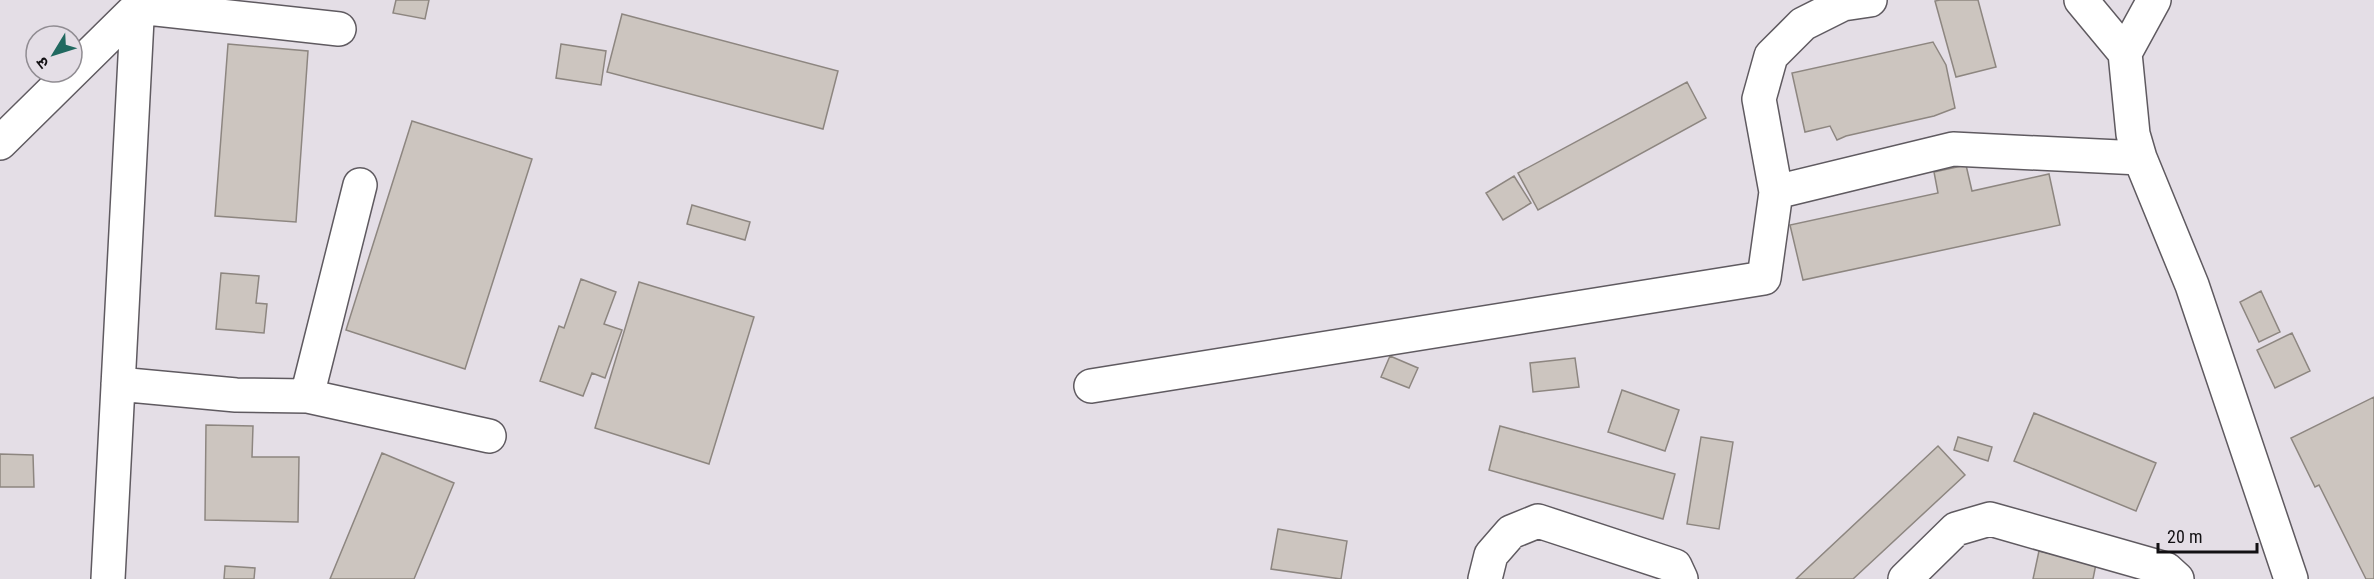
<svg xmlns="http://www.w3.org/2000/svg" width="2374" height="579" font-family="'Roboto Condensed','Noto Sans Devanagari',sans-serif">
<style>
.building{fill:#ccc5bf;stroke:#8d8680;stroke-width:1.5}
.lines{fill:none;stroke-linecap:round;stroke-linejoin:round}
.minor-casing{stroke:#5f5a60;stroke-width:36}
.minor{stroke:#fff;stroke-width:33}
</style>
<rect width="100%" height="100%" fill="#e4dee6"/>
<path class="building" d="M396,0h33l-4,19 -32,-6z
M1940,0h38l18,67 -40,10 -21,-76z
M622,14l216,57 -15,58 -216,-57z
M1933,42l13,23 9,43 -21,8 -88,20 -9,4 -7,-14 -25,6 -13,-59z
M228,44l80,7 -12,171 -81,-6z
M561,44l45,7 -5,34 -45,-7z
M1687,82l19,36 -168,92 -20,-37z
M412,121l120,38 -67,210 -119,-39z
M1966,165l6,26 77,-17 11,51 -257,55 -13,-55 148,-32 -4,-21z
M1514,176l17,27 -28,17 -17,-27z
M692,205l58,17 -5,18 -58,-16z
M221,273l38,3 -3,27 11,1 -3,29 -48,-4z
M581,279l35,13 -12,32 18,6 -17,48 -13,-5 -9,23 -43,-15 19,-55 5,2z
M639,282l115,35 -45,147 -114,-36z
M2261,291l19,41 -21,10 -19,-40z
M2292,333l18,38 -35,17 -18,-38z
M1390,356l28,12 -9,20 -28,-11z
M1575,358l4,29 -46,5 -3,-29z
M1622,390l57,20 -14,41 -57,-19z
M2374,397v182h-8l-47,-94 -4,2 -24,-49z
M2034,413l122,50 -20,48 -122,-50z
M206,425l47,1 -1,31h47l-1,65 -93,-2z
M1500,426l175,48 -12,45 -174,-49z
M1701,437l32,5 -14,87 -32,-5z
M1958,437l34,10 -4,14 -34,-11z
M1938,446l27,29 -112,104h-57z
M382,453l72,30 -40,96h-84z
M0,454l33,1 1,32h-34z
M1278,529l69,12 -6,38 -70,-10z
M2039,551l57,13 -3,15h-60z
M225,566l30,2 -1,11h-30z"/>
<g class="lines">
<defs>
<path id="minor" d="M2081,0l44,53
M2154,0l-29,53 8,81 7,24 52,127 99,294
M0,143l138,-136 201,22
M1776,192l-17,-93 12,-43 32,-32 40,-20 27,-4
M118,384l118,11 71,1 182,40
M1091,386l673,-108 12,-86 177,-43 187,9
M307,396l53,-211
M108,579l30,-579
M1485,579l6,-24 20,-23 27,-11 137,45 6,13
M1905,579l51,-50 34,-10 176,50 11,10"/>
</defs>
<use href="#minor" class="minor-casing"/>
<use href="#minor" class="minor"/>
</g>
<g transform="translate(54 54) rotate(232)"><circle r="28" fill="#e4dee6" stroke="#908c92" stroke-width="1.5"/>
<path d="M0-4.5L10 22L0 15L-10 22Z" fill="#216960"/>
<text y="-9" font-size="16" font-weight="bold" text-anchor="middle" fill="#121013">उ</text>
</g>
<path d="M2158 543v9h99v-9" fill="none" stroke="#121013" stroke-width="3"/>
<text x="2167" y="543" font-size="18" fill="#121013" stroke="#e4dee6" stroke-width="4.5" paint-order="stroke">20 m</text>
</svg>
